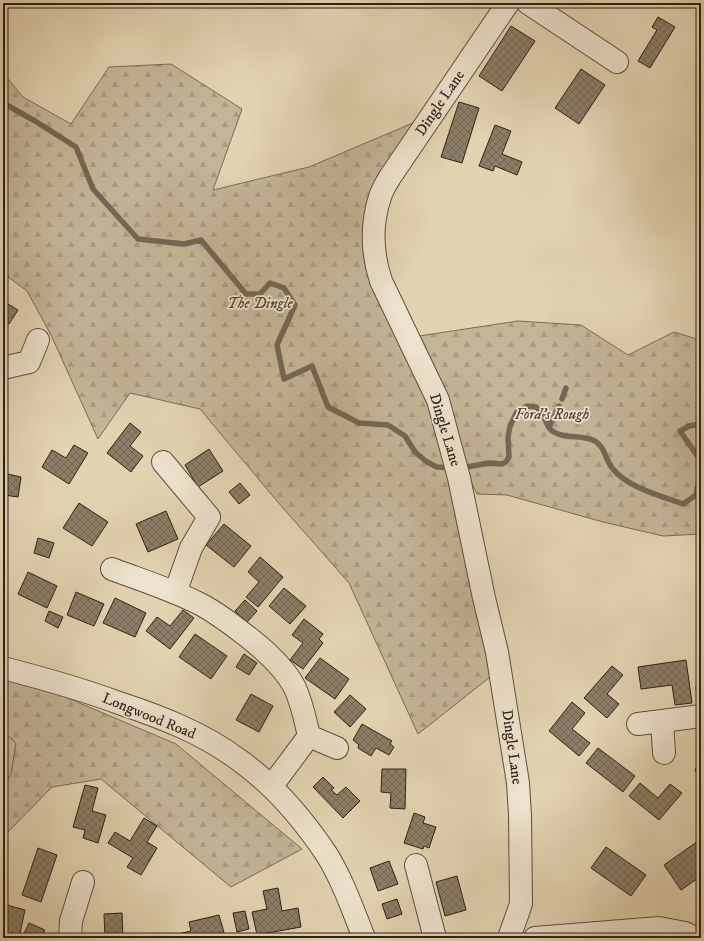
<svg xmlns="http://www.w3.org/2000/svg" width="704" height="941" font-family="'IM FELL DW Pica',serif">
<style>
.grass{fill:url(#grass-tufts);stroke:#796b56}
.forest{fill:url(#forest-firs);stroke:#796b56}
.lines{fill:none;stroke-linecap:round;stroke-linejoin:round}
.stream{stroke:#756753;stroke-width:5.5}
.building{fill:url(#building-cross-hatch);stroke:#2e2116}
.minor-casing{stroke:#5b4e3d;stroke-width:24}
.minor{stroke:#ede2cc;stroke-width:22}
.labels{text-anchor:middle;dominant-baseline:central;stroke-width:3.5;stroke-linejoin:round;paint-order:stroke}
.street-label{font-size:15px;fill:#2e2116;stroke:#ede2cc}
.park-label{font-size:15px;font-style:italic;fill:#544636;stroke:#ede2cc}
</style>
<defs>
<pattern id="grass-tufts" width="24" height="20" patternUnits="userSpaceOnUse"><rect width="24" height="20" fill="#c4b597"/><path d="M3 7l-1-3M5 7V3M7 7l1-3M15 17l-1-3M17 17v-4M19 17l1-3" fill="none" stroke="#a99b81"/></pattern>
<pattern id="forest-firs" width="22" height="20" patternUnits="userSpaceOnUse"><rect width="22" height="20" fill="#c4b597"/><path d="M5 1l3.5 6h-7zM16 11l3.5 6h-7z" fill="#a99b81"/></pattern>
<pattern id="building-cross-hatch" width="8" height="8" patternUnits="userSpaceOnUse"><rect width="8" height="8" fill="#8c7e67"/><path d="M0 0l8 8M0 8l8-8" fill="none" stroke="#736754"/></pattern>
</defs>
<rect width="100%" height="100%" fill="#e3d3b1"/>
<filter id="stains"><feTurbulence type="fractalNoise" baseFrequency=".005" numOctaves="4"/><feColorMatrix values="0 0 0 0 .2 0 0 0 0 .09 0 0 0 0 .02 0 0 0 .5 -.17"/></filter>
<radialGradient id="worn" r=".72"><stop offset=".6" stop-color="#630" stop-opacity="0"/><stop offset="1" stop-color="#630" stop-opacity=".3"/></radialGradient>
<path class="grass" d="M3,733l8,5 5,6 -5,31 -8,11z"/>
<path class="forest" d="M171,64l71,45 -29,81 96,-23 111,-47 -30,59 -15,83 35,82 94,322 -86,68 -69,-151 -73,-83 -76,-91 -70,-16 -32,46 -47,-104 -24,-44 -24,-18v-200l20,24 48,27 38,-57z
M518,321l63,4 47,30 46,-23 23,7 4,-1v196l-38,2 -60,-14 -96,-27 -30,-1 -13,-26 -45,-132z
M3,679l60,17 113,48 126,105 -71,38 -130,-108 -49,8 -49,50v-51l8,-11 5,-31 -5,-6 -8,-5z"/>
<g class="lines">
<path class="stream" d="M3,103l32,18 41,26 17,42 45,50 46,5 17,-4 45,54h14l10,-11 14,5 11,17 -18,40 7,34 28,-13 16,41 31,16 29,2 17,11 10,16 12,10 10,5 13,1
M562,399l4,-11
M701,424l-12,2 -9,5 21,30
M549,427l10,-21
M461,468l28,-5 13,1 4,-2 3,-5 -1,-20 2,-11 7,-14 10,-6 9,1c3,3 6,6 8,10 2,4 3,9 7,13 12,10 31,4 44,11 11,7 10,19 18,28 14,18 48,27 70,35l13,-9 5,-25"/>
</g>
<path class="building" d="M658,17l17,10 -25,41 -12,-7 19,-31 -5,-3z
M511,26l24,15 -33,50 -23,-15z
M581,69l24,16 -26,39 -24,-16z
M459,102l20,6 -17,55 -21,-6z
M495,125l16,6 -9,23 20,8 -5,13 -22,-9 -2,5 -14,-5z
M3,301l15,9 -9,14 -6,-4z
M130,423l11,9 -11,14 13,10 -12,16 -24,-19z
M74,445l14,8 -19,31 -27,-17 10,-17 14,8z
M209,449l14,22 -25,16 -13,-22z
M3,473l18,4 -3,20 -14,-2 -1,6z
M240,483l10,12 -11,9 -10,-12z
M79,503l29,19 -16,24 -29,-18z
M166,511l12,28 -30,13 -12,-28z
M224,524l27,22 -17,21 -28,-22z
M38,538l16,5 -5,15 -15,-5z
M260,557l23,20 -25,30 -12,-10 13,-15 -11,-10z
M28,572l29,14 -10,22 -29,-14z
M284,588l22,18 -16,18 -21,-18z
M76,592l28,12 -10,22 -27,-11z
M115,598l31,15 -11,24 -32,-14z
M245,600l12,11 -10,11 -12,-11z
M183,610l11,8 -24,31 -24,-18 11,-14 13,9z
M49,611l14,6 -5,11 -13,-7z
M304,619l19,15 -4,5 4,4 -20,26 -13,-9 13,-17 -11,-8z
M195,634l32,22 -16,23 -32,-22z
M244,654l13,9 -8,12 -13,-8z
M320,658l29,21 -14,20 -30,-21z
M686,660l6,43 -17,2 -3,-20 -31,4 -3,-22z
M612,666l11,9 -16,19 12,10 -12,14 -23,-20z
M696,686h5v15l-4,1z
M251,694l22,12 -14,26 -23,-12z
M350,695l16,14 -16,18 -16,-15z
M572,702l13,11 -13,16 18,14 -11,13 -30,-25z
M362,724l30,17 -2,3 4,3 -5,8 -13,-7 -5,8 -13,-8 1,-3 -6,-5z
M598,748l37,28 -12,16 -37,-29z
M701,767v19l-6,-17z
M382,769h24l-1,40 -15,-1 1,-15 -10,-1z
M323,777l11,11 -3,2 6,5 9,-8 14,14 -17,17 -30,-31z
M640,783l18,15 12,-14 12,9 -23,27 -30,-24z
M85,785l13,3 -6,23 14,4 -8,28 -15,-5 2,-8 -12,-3z
M414,813l11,4 -2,6 13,4 -7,21 -5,-2 -1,3 -19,-6z
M144,818l13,8 -10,16 10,6 -16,27 -14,-8 6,-9 -25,-15 7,-11 15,9z
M701,839v37l-20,14 -17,-25z
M606,847l40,28 -15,21 -40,-28z
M38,848l19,7 -16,47 -19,-7z
M389,861l9,23 -20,7 -8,-23z
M457,876l9,34 -21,6 -9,-34z
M278,888l4,23 16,-3 3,19 -44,8 -5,-23 15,-3 -4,-18z
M397,899l5,15 -15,5 -5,-15z
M7,905l18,5 -6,28 -16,-2v-15z
M245,911l4,18 -12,3 -4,-19z
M122,913l1,25h-18l-1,-24z
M219,915l6,21 -8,2h-43v-3l17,-4 -2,-9z
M29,923l16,7 -4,8h-19z"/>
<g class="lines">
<defs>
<path id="minor" d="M508,3l-118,174c-4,7 -8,13 -10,20 -9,27 -8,57 1,84l57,119 21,78 25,120 13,54 21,131 2,32 1,89 -12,34
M528,3l89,59
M3,368l26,-6 9,-22
M163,462l46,55 -18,31 -16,45
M112,569c29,11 58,20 86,34 20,10 37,24 55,38 16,13 31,27 41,45 8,16 11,33 15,50l-38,51
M3,668c39,10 78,21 116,35 42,14 84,30 120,57 35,25 64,59 88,95 16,26 26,55 37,83
M662,721l39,-5
M638,724l24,-3 2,32
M309,736l28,12
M416,865l19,73
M70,938l1,-17 12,-39
M535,938l124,-10 26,5 10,5"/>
</defs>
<use href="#minor" class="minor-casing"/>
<use href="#minor" class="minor"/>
</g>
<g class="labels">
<g class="street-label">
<text transform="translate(440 103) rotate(-56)">Dingle Lane</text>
<text transform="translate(445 430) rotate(73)">Dingle Lane</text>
<text transform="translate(149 716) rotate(22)">Longwood Road</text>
<text transform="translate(512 747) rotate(82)">Dingle Lane</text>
</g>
<g class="park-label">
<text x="260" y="303">The Dingle</text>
<text x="552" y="414">Ford's Rough</text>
</g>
</g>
<rect width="704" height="941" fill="none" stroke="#e3d3b1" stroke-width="16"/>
<rect x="4" y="4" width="696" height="933" fill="none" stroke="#2e2116" stroke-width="2"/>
<rect x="8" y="8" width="688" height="925" fill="none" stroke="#2e2116"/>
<rect width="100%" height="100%" filter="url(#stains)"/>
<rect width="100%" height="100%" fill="url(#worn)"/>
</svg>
